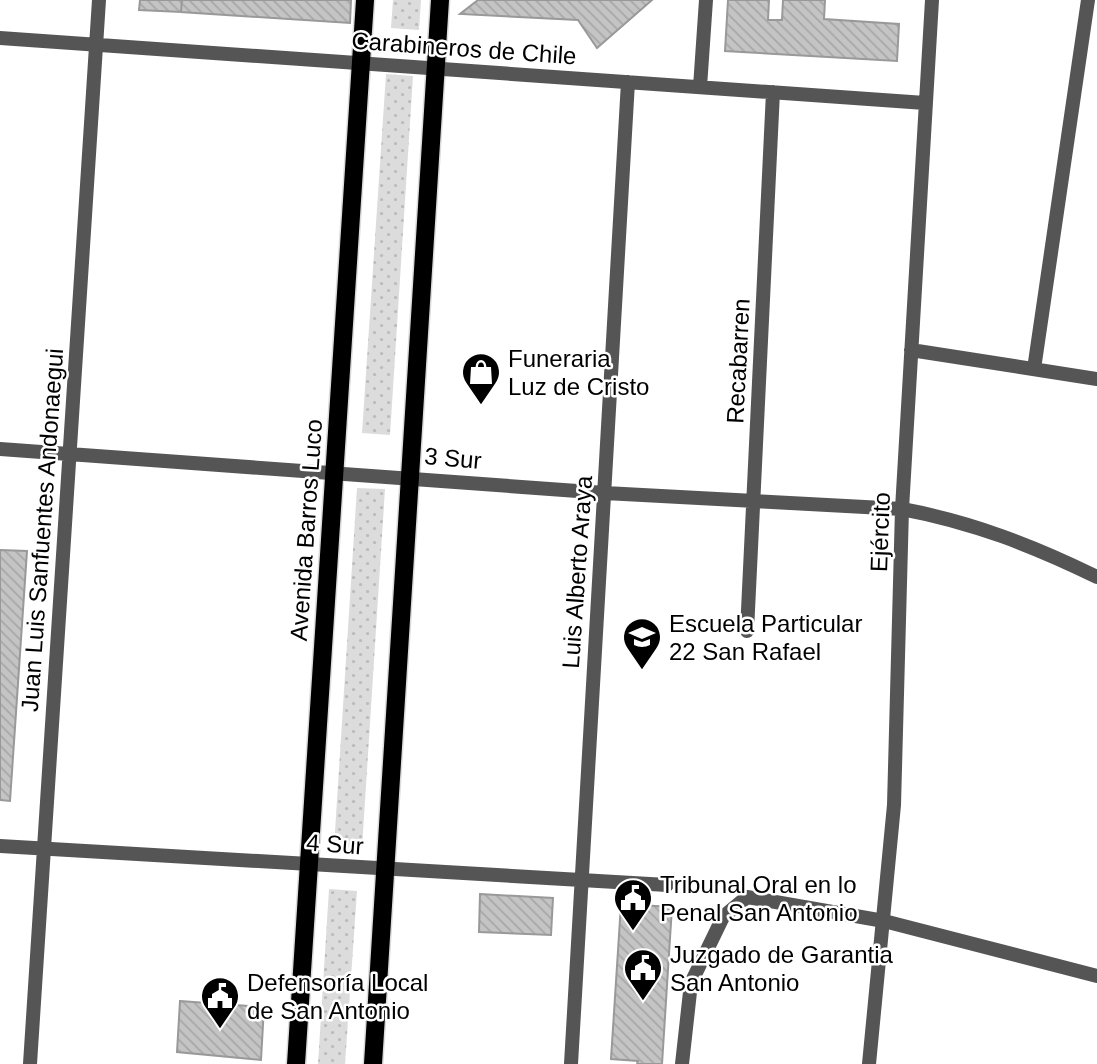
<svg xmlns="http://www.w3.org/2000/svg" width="1097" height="1064" font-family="Helvetica,sans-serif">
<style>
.green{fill:url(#green-dots)}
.building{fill:url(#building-back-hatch);stroke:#999;stroke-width:2}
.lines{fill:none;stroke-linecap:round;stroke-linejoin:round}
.primary-casing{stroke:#dbdbdb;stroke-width:21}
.street{stroke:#555;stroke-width:14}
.primary{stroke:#000;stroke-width:18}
.labels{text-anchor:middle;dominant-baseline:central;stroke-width:5;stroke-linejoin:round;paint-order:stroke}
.street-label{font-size:24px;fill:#000;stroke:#fff}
.poi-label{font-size:24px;fill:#000;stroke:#fff;text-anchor:start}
</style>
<defs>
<pattern id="green-dots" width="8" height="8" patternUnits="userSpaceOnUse" patternTransform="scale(1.75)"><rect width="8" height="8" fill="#dcdcdc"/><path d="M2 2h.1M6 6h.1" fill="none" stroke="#bbb" stroke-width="1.8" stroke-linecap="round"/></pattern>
<pattern id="building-back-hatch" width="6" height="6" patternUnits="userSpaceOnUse" patternTransform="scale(1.75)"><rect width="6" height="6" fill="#c4c4c4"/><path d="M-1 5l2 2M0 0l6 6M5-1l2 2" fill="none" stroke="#a7a7a7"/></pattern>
</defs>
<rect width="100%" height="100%" fill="#fff"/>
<path class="green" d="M393,0h28l-2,30 -28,-2z
M386,74l27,2 -23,359 -28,-2z
M357,488l28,1 -23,359 -28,-1z
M329,889l28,2 -12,173h-27z"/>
<path class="building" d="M140,0h42l-1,12 -42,-2z
M182,0h169l-1,23 -169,-11z
M478,0h174l-55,48 -19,-28 -118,-6z
M728,0h41l-1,20h14l1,-20h42l-1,19 75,5 -2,37 -172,-10z
M0,550l27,1 -17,250 -10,-1z
M480,894l73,4 -2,37 -72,-3z
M621,904l51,3 -10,157h-25l1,-3 -27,-2z
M180,1001l84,6 -3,53 -84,-8z"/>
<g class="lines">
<defs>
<path id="primary" d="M296,1064l69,-1064
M373,1064l67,-1064"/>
</defs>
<use href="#primary" class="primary-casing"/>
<path class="street" d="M0,38l925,65
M700,87l6,-87
M911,350l186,29
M1034,369l54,-369
M0,449l605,44 297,16c70,13 132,37 195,68
M747,631l26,-539
M0,846l667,39
M30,1064l69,-1064
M571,1064l57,-982
M682,1064l9,-81 32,-66 24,-20 137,24 213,55
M869,1064l25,-259 8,-296 30,-509"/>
<use href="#primary" class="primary"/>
</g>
<defs>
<symbol id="shop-pin" viewBox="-11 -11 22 30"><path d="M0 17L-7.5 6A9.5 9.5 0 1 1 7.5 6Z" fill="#000" stroke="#fff"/><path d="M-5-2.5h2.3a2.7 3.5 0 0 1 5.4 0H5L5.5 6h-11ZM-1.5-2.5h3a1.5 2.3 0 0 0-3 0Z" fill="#fff"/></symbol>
<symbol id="school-pin" viewBox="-11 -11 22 30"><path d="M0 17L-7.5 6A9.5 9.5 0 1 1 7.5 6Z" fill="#000" stroke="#fff"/><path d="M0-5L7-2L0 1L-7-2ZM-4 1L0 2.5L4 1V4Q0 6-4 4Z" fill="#fff"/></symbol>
<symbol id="civic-pin" viewBox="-11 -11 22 30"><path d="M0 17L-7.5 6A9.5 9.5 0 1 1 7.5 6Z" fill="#000" stroke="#fff"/><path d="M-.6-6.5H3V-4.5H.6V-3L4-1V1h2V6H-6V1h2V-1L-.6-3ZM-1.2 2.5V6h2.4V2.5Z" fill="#fff"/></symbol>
</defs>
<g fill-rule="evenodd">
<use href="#shop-pin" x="459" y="350" width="44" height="60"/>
<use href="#school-pin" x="620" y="615" width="44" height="60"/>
<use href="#civic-pin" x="611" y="876" width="44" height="60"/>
<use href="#civic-pin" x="621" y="946" width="44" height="60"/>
<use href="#civic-pin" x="198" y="974" width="44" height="60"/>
</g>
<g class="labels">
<g class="street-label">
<text transform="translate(464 48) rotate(4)">Carabineros de Chile</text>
<text transform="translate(738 361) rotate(-87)">Recabarren</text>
<text transform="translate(453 458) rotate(5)">3 Sur</text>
<text transform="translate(42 530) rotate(-86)">Juan Luis Sanfuentes Andonaegui</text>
<text transform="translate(306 530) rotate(-86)">Avenida Barros Luco</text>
<text transform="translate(880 532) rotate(-88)">Ejército</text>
<text transform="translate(577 572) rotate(-86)">Luis Alberto Araya</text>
<text transform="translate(335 844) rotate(4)">4 Sur</text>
</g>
<g class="poi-label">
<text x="508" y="358">Funeraria<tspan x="508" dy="28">Luz de Cristo</tspan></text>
<text x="669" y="623">Escuela Particular<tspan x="669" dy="28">22 San Rafael</tspan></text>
<text x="660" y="884">Tribunal Oral en lo<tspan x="660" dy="28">Penal San Antonio</tspan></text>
<text x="670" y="954">Juzgado de Garantia<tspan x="670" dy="28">San Antonio</tspan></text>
<text x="247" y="982">Defensoría Local<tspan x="247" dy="28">de San Antonio</tspan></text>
</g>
</g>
</svg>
